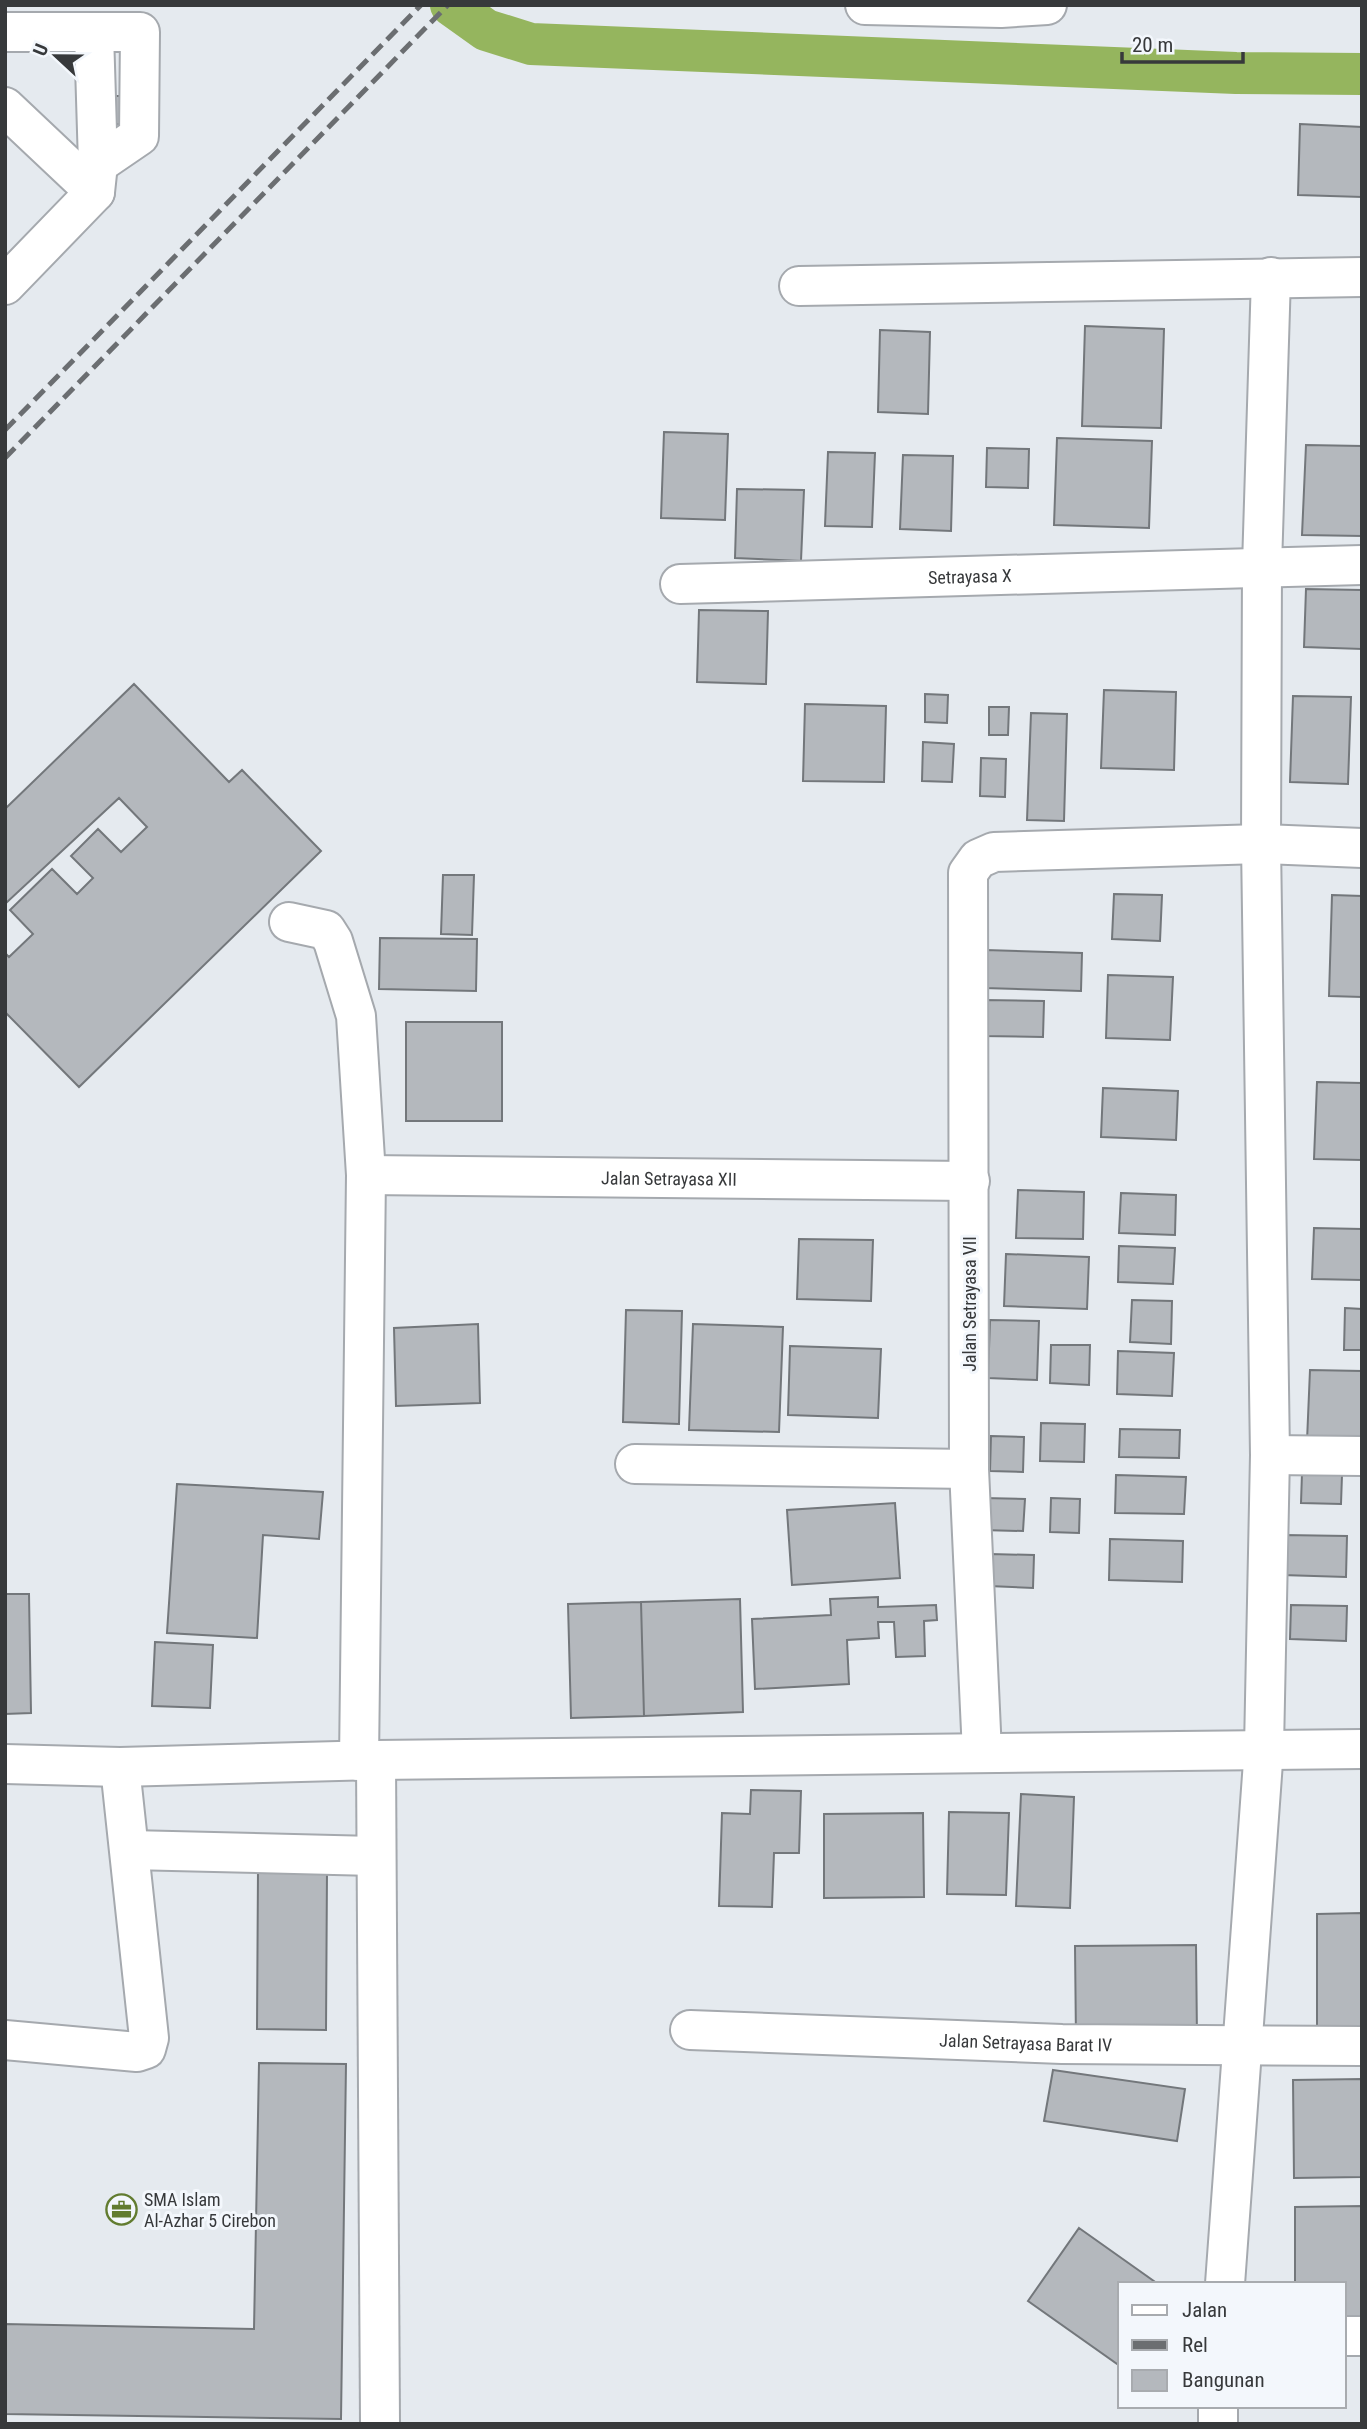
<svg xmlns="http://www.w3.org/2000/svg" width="1367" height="2429" font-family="'Roboto Condensed',sans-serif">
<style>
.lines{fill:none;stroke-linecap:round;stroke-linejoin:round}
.canal{stroke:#95b55e;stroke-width:42}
.building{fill:#b4b8bd;stroke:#73777b;stroke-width:2}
.minor-casing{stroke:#a5a9ae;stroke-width:42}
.minor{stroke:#fff;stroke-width:38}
.rail{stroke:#6b6e71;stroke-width:5;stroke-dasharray:14 7;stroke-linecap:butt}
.labels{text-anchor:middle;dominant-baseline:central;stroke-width:6;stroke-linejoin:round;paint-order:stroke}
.street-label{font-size:18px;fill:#37393b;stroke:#f3f7fc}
.poi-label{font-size:18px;fill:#37393b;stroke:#f3f7fc;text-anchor:start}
</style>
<rect width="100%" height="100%" fill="#e5eaef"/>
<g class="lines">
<path class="canal" d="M451,5l35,25 45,14 705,29 126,1"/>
</g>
<path class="building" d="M112,96h10l1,28h-10z
M1300,124l62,3v70l-64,-2z
M1085,326l79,3 -3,99 -79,-2z
M880,330l50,2 -2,82 -50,-2z
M664,432l64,2 -3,86 -64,-2z
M1057,438l95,3 -3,87 -95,-3z
M1306,445l56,1v90l-60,-1z
M987,448l42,1 -1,39 -42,-1z
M828,452l47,1 -3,74 -47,-1z
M903,455l50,1 -2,75 -51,-2z
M737,489l67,1 -3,71 -66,-3z
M1306,589l56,1v59l-58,-2z
M699,610l69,1 -2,73 -69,-2z
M134,684l95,98 13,-12 79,81 -242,236 -74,-75v-59l4,4 24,-23 -23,-24 42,-41 25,25 16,-16 -22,-22 27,-27 23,23 26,-25 -28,-29 -114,106v-95z
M1104,690l72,2 -2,78 -73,-2z
M925,694l23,1 -1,28 -22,-1z
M1293,696l58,1 -3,87 -58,-2z
M805,704l81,2 -2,76 -81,-1z
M989,707h20l-1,28h-19z
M1031,713l36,1 -3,107 -37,-1z
M923,742l31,2 -2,38 -30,-1z
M981,758l25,1 -1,38 -25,-1z
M443,875h31l-2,60 -31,-1z
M1114,894l48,1 -2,46 -48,-2z
M1332,895l30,1v101l-33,-1z
M380,938l97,1 -1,52 -97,-2z
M985,950l97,3 -1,38 -97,-3z
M1108,975l65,2 -3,63 -64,-2z
M982,1000l62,1 -1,36 -62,-1z
M406,1022h96v99h-96z
M1317,1082l45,1v77l-48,-1z
M1103,1088l75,3 -2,49 -75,-3z
M1018,1190l66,2 -1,47 -67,-1z
M1121,1193l55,2 -1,40 -56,-2z
M1314,1228l48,1v51l-50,-1z
M799,1239l74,1 -2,61 -74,-2z
M1119,1246l56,2 -2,36 -55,-2z
M1006,1254l83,3 -2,52 -83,-3z
M1132,1300l40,1 -1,43 -41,-2z
M1345,1308l17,1v41h-18z
M626,1310l56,1 -3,113 -56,-2z
M990,1320l49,1 -2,59 -49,-2z
M478,1324l2,79 -84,3 -2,-78z
M693,1324l90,3 -4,105 -90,-2z
M1051,1345h39l-1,40 -39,-2z
M790,1346l91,3 -3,69 -90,-3z
M1118,1351l56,2 -2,43 -55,-2z
M1310,1370l52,1v72l-55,-2z
M1041,1423l44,1 -1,38 -44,-1z
M1120,1429l60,1 -1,28 -60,-1z
M991,1436l33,1 -1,35 -33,-1z
M1302,1473l40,2 -1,29 -40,-1z
M1116,1475l70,2 -2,37 -69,-1z
M177,1484l146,8 -4,47 -56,-4 -6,103 -90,-5z
M983,1498l42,1 -2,32 -41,-1z
M1051,1498l29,1 -1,34 -29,-1z
M895,1503l5,75 -108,7 -5,-75z
M1284,1535l63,1 -1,41 -64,-2z
M1110,1539l73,2 -1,41 -73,-2z
M990,1554l44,1 -1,33 -44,-2z
M5,1594h24l2,119 -26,1z
M878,1597v10l58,-2 1,15 -13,1 1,35 -29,1 -2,-35h-16l1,16 -32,2 2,44 -94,5 -3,-70 79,-4 -1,-16z
M740,1599l3,113 -99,4 -3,-114z
M641,1602l3,114 -73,2 -3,-114z
M1291,1605l56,1 -1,35 -56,-2z
M155,1642l58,3 -3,63 -58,-2z
M751,1790l50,1 -2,62h-25l-2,54 -53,-1 3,-93 28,1z
M1021,1794l53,3 -4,111 -54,-2z
M949,1812l60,1 -3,82 -59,-1z
M923,1813l1,84 -100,1v-84z
M258,1869l69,1 -1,160 -69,-1z
M1362,1913v121h-45v-120z
M1196,1945l1,93 -121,2 -1,-94z
M259,2063l87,1 -5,355 -336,-5v-90l249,5z
M1053,2070l132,19 -8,52 -133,-20z
M1362,2079v98l-68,1 -1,-98z
M1362,2206v115h-18v-37h-49v-77z
M1079,2228l79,56h-38v82l-92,-65z"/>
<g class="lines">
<defs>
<g id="minor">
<path d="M865,5l136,3 46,-3"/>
<path d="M5,32h135l-1,104 -41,28"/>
<path d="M5,107l90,85"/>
<path d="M5,285l90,-93 3,-28 -4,-131"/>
<path d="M799,286l563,-9"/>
<path id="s1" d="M680,584l682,-19"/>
<path d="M289,922l37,8 7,11 23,75 10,159 -7,586"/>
<path id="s2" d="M366,1175l604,6"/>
<path d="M1270,1455l92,1"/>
<path d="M635,1464l334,5"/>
<path d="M982,1753l-13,-284 -1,-596 10,-14 16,-7 267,-8 101,4"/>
<path d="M376,1760l4,664"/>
<path d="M5,1764l115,3 256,-7 986,-11"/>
<path d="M130,1850l244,6"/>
<path id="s3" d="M690,2030l372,14 300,2"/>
<path d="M5,2040l132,12 9,-3 3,-11 -29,-271"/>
<path d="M1225,2284l39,-536 6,-293 -9,-611 1,-278 9,-289"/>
<path d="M1344,2336h18"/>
<path d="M1218,2424v-18"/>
</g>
</defs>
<use href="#minor" class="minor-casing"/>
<use href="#minor" class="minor"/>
<path class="rail" d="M5,430l416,-425
M5,458l443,-453"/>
</g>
<defs>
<symbol id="office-ring" viewBox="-11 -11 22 22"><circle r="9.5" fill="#f3f7fc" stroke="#627c30" stroke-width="1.5"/><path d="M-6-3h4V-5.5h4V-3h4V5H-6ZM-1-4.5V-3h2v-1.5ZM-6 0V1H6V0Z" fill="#627c30"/></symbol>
</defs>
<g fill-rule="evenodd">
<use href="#office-ring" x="104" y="2192" width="35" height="35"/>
</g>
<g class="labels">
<g class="street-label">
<text stroke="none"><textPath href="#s1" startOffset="290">Setrayasa X</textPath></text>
<text stroke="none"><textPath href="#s2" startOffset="303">Jalan Setrayasa XII</textPath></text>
<text transform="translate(969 1304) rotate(-90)">Jalan Setrayasa VII</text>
<text stroke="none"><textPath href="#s3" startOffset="336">Jalan Setrayasa Barat IV</textPath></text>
</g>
<g class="poi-label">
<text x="144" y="2199">SMA Islam<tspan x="144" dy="21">Al-Azhar 5 Cirebon</tspan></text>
</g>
</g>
<rect width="1367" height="2429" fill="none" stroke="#37393b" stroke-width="14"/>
<rect x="1118" y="2282" width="228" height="126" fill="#f3f7fc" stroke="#a8abaf" stroke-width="2"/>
<rect x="1132" y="2305" width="35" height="10" fill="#ffffff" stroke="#a8abaf" stroke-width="2"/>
<text x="1182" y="2317" font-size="21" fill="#37393b">Jalan</text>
<rect x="1132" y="2340" width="35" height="10" fill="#6b6e71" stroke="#a8abaf" stroke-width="2"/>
<text x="1182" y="2352" font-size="21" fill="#37393b">Rel</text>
<rect x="1132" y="2370" width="35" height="21" fill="#b4b8bd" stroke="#a8abaf" stroke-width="2"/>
<text x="1182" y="2387" font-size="21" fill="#37393b">Bangunan</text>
<g transform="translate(56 56) rotate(292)" stroke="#f3f7fc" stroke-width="5" paint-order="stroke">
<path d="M0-5L12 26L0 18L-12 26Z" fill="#37393b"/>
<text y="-10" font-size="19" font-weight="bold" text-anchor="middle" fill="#37393b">U</text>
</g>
<path d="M1122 52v10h121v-10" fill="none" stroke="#37393b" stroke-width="3.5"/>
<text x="1132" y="52" font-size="21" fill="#37393b" stroke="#f3f7fc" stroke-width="5" paint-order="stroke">20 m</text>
</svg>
